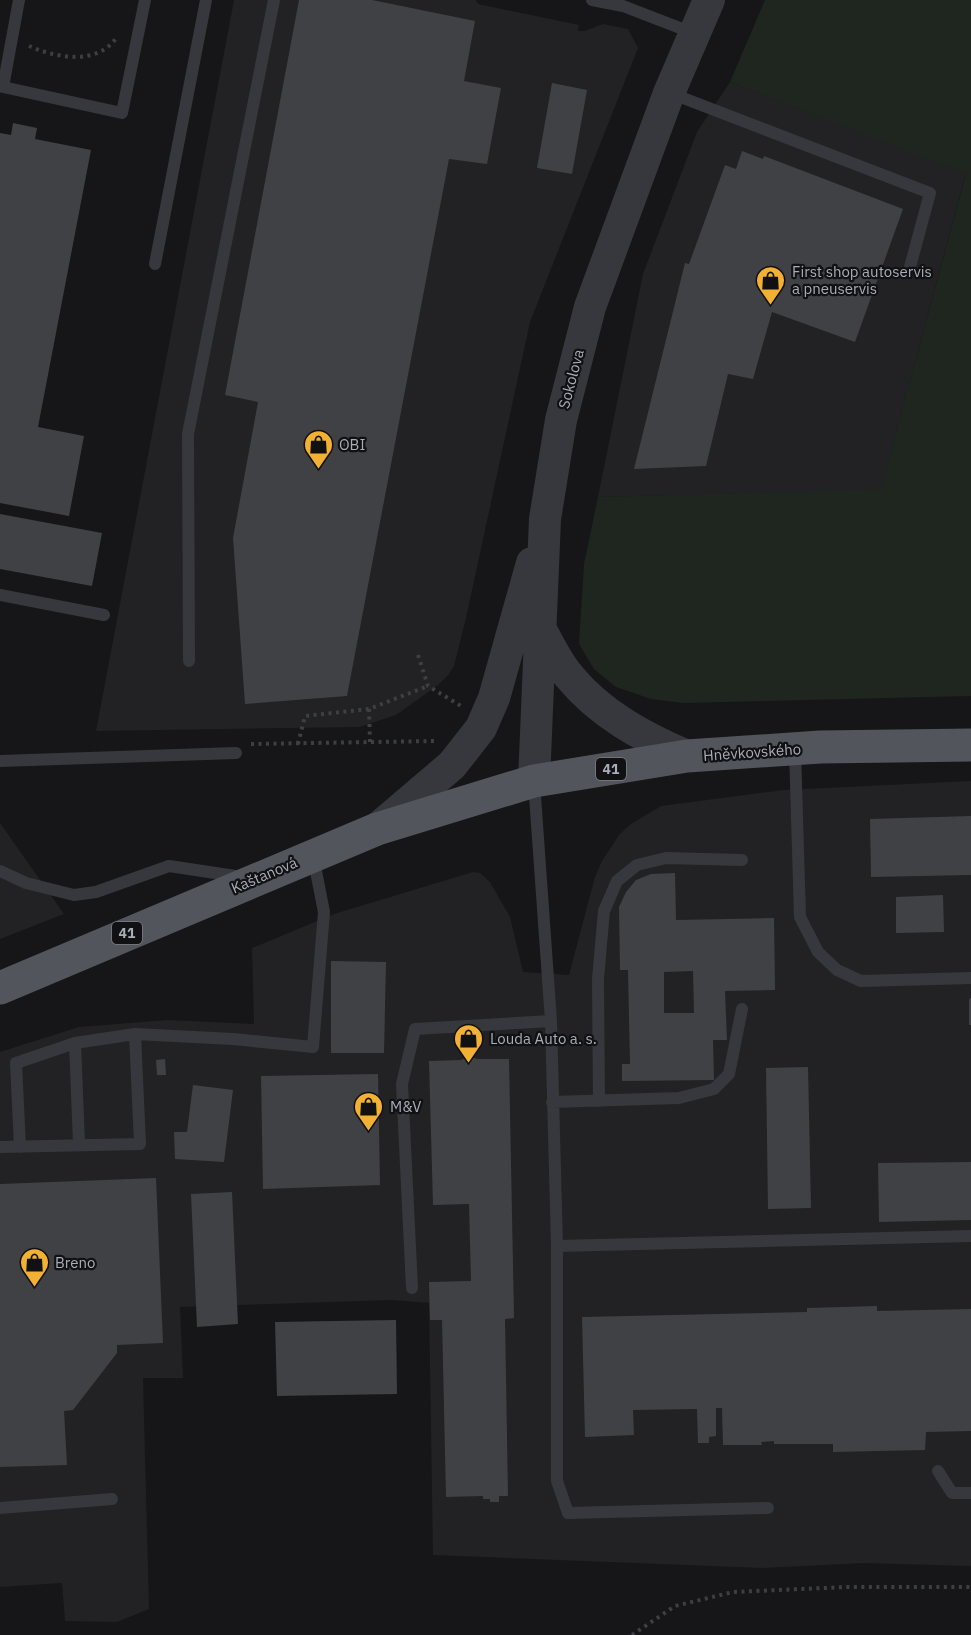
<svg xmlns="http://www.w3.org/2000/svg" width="971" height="1635" font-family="'IBM Plex Sans',sans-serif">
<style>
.built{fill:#222225}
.green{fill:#1e261f}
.building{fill:#404145;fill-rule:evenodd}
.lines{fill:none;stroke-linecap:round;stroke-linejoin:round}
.path{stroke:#3d3f44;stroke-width:4;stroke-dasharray:3 4.5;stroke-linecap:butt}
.service{stroke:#37383d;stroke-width:12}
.tertiary{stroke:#37383d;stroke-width:32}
.primary{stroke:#53555c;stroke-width:33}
.labels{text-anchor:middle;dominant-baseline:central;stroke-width:4.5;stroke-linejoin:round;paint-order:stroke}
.shield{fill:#111113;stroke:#7b7e86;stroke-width:1.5}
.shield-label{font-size:14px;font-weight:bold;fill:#a8adb8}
.poi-label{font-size:15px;fill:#a8adb8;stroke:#111113;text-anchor:start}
.street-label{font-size:15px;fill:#a8adb8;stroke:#111113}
</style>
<rect width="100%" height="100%" fill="#161618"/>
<path class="built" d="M234,0h242l2,4 101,21 -1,6h7l18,-7 25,5 10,19 -108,274 -64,296 -12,48 -5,8 -11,11 -42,30 -37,12 -263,4z
M730,82l236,91 -85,317 -283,7 45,-223 54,-142z
M971,781v785l-107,-3 -101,5 -330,-13 -4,-252 -37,-3 -212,7 3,71h-40l6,231 -32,13 -52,-1 -3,-38 -62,4v-535l79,-25 89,-7 86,4 -2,-76 82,-34 139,-42 7,1 10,9 20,35 13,55 46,3 26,-98 7,-16 17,-26 12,-11 30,-18 123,-16z
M0,823l64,91 -64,25z"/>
<path class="green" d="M765,0h206v696l-288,7 -32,-4 -35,-12 -22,-18 -15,-25 5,-80 14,-67 283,-8 85,-315 -236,-92z"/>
<path class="building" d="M299,0h73l103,21 -11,60 37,7 -14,76 -38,-5 -102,537 -102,8 -12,-166 25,-136 -33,-7z
M552,83l35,7 -15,84 -35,-6z
M13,123l24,5 -2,11 56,11 -53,277 46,9 -15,80 -69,-13v-370l11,2z
M742,151l21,8 1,-3 139,53 -48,133 -83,-30 -19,67 -25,-5 -22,92 -72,3 51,-206 4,1 36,-99 11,4z
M0,514l102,19 -10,53 -92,-17z
M971,816v59l-100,2 -1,-58z
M675,873l1,47 98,-2 1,72 -50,1 2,49h-14l1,40 -92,1v-17h8l-2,-94h-8l-1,-63 7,-15 10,-12 15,-6zM693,971l1,42h-30v-41z
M943,895l1,37 -48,1v-36z
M331,961l55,1 -2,91h-53z
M971,998v27h-2v-26z
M469,1056l8,3h32l5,259 -9,1 3,177h-9v6h-9v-3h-7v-3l-37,1 -4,-177h-12l-1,-38 42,-1 -2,-77 -36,1 -4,-144 32,-1z
M165,1059l1,16h-9l-1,-15z
M808,1067l3,141 -43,1 -2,-141z
M378,1074l2,111 -117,4 -2,-113z
M193,1085l40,5 -9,72 -49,-3 -1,-27h13z
M971,1162v58l-92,2 -1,-59z
M156,1178l7,165 -46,2v8l-44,57 -9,1 3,54 -67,2v-283z
M232,1192l6,132 -41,3 -6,-133z
M877,1306v5l94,-2v122l-45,1 -1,18 -92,2v-8h-59v-3l-13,1 1,3h-39l-1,-37h-6v28l-7,1v6h-11l-1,-34 -64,1 1,25 -49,2 -3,-120 225,-5v-4z
M396,1320l1,74 -120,2 -2,-74z"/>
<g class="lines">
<path class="path" d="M29,46c28,12 68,20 88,-9
M418,655l10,31 33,20
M369,709l1,33
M251,744l184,-3
M298,744l7,-28 64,-7 59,-23
M632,1635l43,-29 58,-14 114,-5h124"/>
<path class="service" d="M19,0l-16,87 119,26 23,-113
M592,0l31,6 70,27
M670,93l260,100 -20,74
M155,264l51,-264
M0,595l104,20
M189,661l-1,-227 86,-434
M795,750l5,167 18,35 19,18 24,11 110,-3
M0,761l236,-8
M534,782l17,239 6,225v235l11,32 200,-5
M0,871l26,12 48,12 22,-3 73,-26 73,11
M75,1043l4,101
M599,1101l-1,-122 6,-68 13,-30 20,-16 29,-7 76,2
M552,1102l127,-4 35,-9 15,-15 13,-65
M0,1147l140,-3 -5,-110
M20,1147l-4,-84 59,-20 60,-9 98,5 80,8 11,-135 -11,-56
M557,1246l414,-10
M412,1288l-10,-204 13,-55 136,-8
M938,1471l14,22h19
M0,1508l112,-9"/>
<path class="tertiary" d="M540,628c9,16 17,34 29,48 31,38 74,61 118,80
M534,781l11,-262 16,-99 29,-113 79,-214 40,-93
M377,829l75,-64 29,-37 13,-30 38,-135"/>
<path class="primary" d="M0,988l377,-159 157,-48 153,-25 133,-9 151,-2"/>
</g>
<defs>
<symbol id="shop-pin" viewBox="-11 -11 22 30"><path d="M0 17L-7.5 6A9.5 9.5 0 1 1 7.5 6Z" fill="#f2b134" stroke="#111113"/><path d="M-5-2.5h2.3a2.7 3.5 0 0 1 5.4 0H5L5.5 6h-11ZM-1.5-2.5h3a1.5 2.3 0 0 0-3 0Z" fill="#111"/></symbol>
</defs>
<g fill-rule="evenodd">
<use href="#shop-pin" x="754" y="264" width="33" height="45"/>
<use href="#shop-pin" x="302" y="428" width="33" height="45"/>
<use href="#shop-pin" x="452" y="1022" width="33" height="45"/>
<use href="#shop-pin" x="352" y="1090" width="33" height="45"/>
<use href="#shop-pin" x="18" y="1246" width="33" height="45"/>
</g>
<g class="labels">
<g class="shield">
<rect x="596" y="758" width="30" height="22" rx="4.5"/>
<rect x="112" y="922" width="30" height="22" rx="4.5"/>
</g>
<g class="shield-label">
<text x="611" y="769">41</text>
<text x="127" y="933">41</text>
</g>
<g class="poi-label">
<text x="792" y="271">First shop autoservis<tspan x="792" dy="17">a pneuservis</tspan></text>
<text x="339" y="444">OBI</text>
<text x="490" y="1038">Louda Auto a. s.</text>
<text x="390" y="1106">M&amp;V</text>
<text x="55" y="1262">Breno</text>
</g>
<g class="street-label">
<text transform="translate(571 379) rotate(-75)">Sokolova</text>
<text transform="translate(752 752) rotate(-4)">Hněvkovského</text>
<text transform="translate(264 875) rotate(-23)">Kaštanová</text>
</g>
</g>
</svg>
